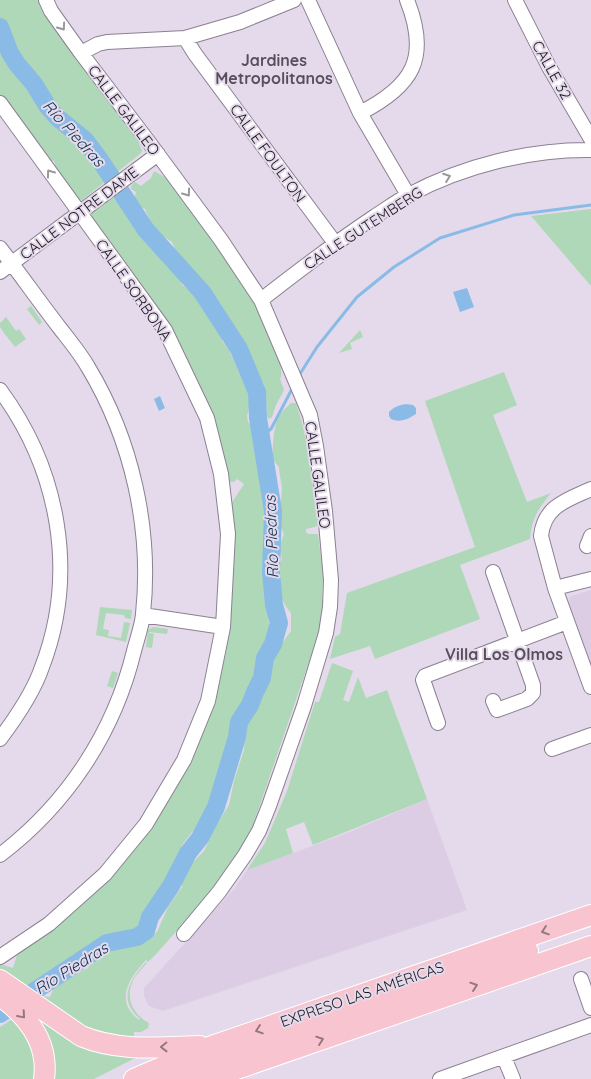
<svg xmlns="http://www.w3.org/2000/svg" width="591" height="1079" font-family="Quicksand,sans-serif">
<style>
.built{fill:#dccde5}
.green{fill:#aed8b7}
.water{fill:#8abbe7}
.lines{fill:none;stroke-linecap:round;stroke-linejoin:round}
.stream{stroke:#8abbe7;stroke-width:3}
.river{stroke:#8abbe7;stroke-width:18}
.minor-casing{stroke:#8b8191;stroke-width:16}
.highway-casing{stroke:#fff;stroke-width:22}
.minor{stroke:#fff;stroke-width:14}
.highway{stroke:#f8c4cf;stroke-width:20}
.oneway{stroke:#99989a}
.oneway2{stroke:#957780}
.labels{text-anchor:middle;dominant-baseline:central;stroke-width:4;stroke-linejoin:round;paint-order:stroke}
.street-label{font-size:15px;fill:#1c191f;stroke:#e4daeb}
.neighbourhood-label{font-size:16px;font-weight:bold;fill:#584f5d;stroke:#e4daeb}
.water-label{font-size:16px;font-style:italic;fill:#082e4b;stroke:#e4daeb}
</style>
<rect width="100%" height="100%" fill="#e4daeb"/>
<path class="built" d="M591,590v73l-23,-62 3,-5z
M427,799l40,111 -304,101 -14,-5 -5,-10v-8l91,-100 12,-18 103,-38z"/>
<path class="green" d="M0,0h39l21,36 76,100 6,15 -2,3 -58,46 -5,-1 -23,-28 1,-8 -2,-3 -2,2 -51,-62z
M154,171l14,8c19,25 40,50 57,76 13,20 65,104 55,124l4,11 -8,15 -4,12 -3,2 -3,-4 1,-10c-4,-2 -4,-5 -5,-10l3,-2 -1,-9 -6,-5 -1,-9 -3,1c-7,-7 -8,-11 -7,-21l-12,-19 -6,-6 -5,-16 -10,-10 -4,-10c-11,-3 -8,0 -13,-11l-5,-2 -3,-6 -7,-5 -10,-23 -17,-11 -10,-22 -9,-5 -1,-8 1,-4 -5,-3v-3l4,-4 6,4 10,-8z
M105,198c9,0 15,0 21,7 8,8 10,22 18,31 12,16 34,29 38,49l12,8 10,15 6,4 6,10 5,3 3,5 -2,11 7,9 21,46v8l-3,12 1,6 8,10 4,13 7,7 2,22 7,19v7l-7,17 1,26 -4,33 5,11c-9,17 0,34 -1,52 0,5 -3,7 -5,11 -3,6 -7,20 -6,27l-10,12 -4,15 -9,17 4,4 -2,8 -6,5 -4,7 -9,27 -1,8 -14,37 -22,28 -2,11 -18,32 -2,10 -12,6 -11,25 -8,6 -15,2 -36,18 2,9 -4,3 -22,2 -23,23 -31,-17v-11l13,4 4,-13 18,-14c27,-28 53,-57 80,-86 44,-47 80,-79 93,-145l23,-206 13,-20 -7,-5 -3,3 -10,-1 -33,-98 -107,-169z
M591,209v77l-60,-70z
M31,306l11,16 -3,3 -12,-16z
M6,317l10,14 3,-2 7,10 -11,8 -11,-14 -4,-6v-4z
M360,330l3,7 -13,6 2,6 -13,4z
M504,372l13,33 -24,10 34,87 24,-9c-13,16 -19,25 -21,46l-70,26 20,54 -105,40 -5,-13 -40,13 5,-22 5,-3 7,-41 128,-46 -50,-146z
M291,403h5c14,40 16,81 22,123l-12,3v3l2,2h10l5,41 -1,24 2,2 -5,37 -8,18 -60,175 -25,44 -68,77 -10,10 -2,-2c-17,18 -32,41 -7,60l1,-1c-23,-20 -10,-39 6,-57l1,1c-5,6 -12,12 -15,20 -7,17 3,33 17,40l-1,5 -7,4h-7v7l-55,-11 -39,-32 10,1 5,-12 33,-17 7,-9 12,-8 8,-3 17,-1 7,-4 6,-1 12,-10 11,-25 14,-20v-10l3,-7 19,-19 13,-27 12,-19 5,-24 10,-31 1,-13 -4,-3 1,-7 3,-7 11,-10 19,-57 16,-22v-18c-8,-9 -17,-28 -15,-40 1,-5 5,-10 6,-15l-3,-10 5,-14c-11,-22 -4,-22 -2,-43 0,-8 -3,-16 -3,-24l-5,-6 -2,-5c3,-23 -1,-36 19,-53z
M100,607l32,3 -1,9 -6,-1 -1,-3 -18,-2 -3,16 6,1 -1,6 13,2 3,-16 6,1 -4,19 -30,-7z
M153,627l15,2 -1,5 -18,-2v1l5,1 -2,14 -6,-1 2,-17z
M332,663l21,8 -10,29 6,2 9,-25 8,21 21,-8 40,109 -114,46 -9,-23 -18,7 7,24 -46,17 18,-27 22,-52 28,-89h4z
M112,671l6,2 -5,15 -6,-2z
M31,1011l110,44 -47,24h-47z
M14,1018l17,21 7,40h-38v-52z"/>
<path class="water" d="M467,288l7,19 -14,5 -7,-20z
M160,396l5,12 -6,3 -5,-12z
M406,404l7,1 3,3v6c-8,5 -15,9 -25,5l-2,-3v-4c5,-5 10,-7 17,-8z"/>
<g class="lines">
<path class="stream" d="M298,377l19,-30 40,-50 37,-30 46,-29 74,-23 77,-10
M261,437l10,-8 22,-42"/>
<path class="river" d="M0,27l10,26 7,11 17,20 14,23 10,11 27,22 15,20 46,70 56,62 37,57 18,43 1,26 15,93 -2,61 3,33 5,18 -6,21 -8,14 -3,20 -7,14 -5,13 -11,17 -2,15 -21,70 -16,31 -12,15 -17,33 -21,31 -4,14 -9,6 -30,6 -107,71"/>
<defs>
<path id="minor" d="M46,0l5,11 30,42 67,88 73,99 40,60 49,115 6,31 9,65 6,69 -1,27 -4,26 -22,73 -35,100 -10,25 -14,24 -26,37 -35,42
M308,0l52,113 48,82
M515,0l34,67 42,72
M185,38l10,16 140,189
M81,53l17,-9 9,-2 78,-4 55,-16 54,-22
M0,103l165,227 42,88 14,56 7,60 -5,93 -15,74 -24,59 -38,64 -41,50 -56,50 -49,33
M360,113c53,-27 70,-55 47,-113
M0,248c20,26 39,53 59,79 10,13 21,26 29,40 44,73 64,162 55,247 -1,12 -6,25 -9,37 -20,82 -67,153 -134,204
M0,272l158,-118
M261,300c37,-29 74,-57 113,-83 11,-7 23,-16 35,-22 53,-29 122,-46 182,-45
M0,390c59,80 78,183 42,277 -8,24 -27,52 -42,72
M591,489c-24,11 -47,17 -50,47l14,52 36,99
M587,546l4,-10
M493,572l40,113v8l-6,6 -30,11 -4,-9
M555,588l36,-9
M143,615l80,12
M438,723l-15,-43 2,-4 142,-54
M552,749l39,-14
M581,979l10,29
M504,1057l9,22
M440,1079l151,-54"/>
<path id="highway" d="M0,980l81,56c38,16 79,11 119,10
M0,996c28,20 49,47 44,83
M134,1079l78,-33 379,-131
M170,1079l51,-20 307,-108
M208,1079l383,-133"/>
</defs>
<use href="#minor" class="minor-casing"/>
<use href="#highway" class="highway-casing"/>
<use href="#minor" class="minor"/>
<use href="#highway" class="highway"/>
</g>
<defs><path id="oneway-chevron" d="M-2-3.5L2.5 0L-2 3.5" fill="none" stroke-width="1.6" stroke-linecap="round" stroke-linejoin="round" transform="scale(1.25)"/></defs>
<g class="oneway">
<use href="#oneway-chevron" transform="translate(62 27) rotate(55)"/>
<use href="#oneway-chevron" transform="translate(50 173) rotate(-126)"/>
<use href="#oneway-chevron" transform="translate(447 177) rotate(-20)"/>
<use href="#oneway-chevron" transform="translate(187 193) rotate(54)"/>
</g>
<g class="oneway2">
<use href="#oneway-chevron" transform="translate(545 931) rotate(161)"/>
<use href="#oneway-chevron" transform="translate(474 986) rotate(-19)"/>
<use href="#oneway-chevron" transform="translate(22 1015) rotate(49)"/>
<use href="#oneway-chevron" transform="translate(259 1030) rotate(161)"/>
<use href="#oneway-chevron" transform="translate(320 1040) rotate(-19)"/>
<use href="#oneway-chevron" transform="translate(164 1047) rotate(179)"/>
</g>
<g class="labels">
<g class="street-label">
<text transform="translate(552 70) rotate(61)">CALLE 32</text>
<text transform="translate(124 110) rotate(53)">CALLE GALILEO</text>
<text transform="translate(268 153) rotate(54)">CALLE FOULTON</text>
<text transform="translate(79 213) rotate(-37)">CALLE NOTRE DAME</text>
<text transform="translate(363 228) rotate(-33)">CALLE GUTEMBERG</text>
<text transform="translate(134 290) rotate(55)">CALLE SORBONA</text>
<text transform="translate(318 475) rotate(82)">CALLE GALILEO</text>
<text transform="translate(362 994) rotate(-19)">EXPRESO LAS AMÉRICAS</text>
</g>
<g class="neighbourhood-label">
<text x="274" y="60">Jardines<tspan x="274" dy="18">Metropolitanos</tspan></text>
<text x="504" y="654">Villa Los Olmos</text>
</g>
<g class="water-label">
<text transform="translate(74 133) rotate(48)">Río Piedras</text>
<text transform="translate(271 537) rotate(-92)">Río Piedras</text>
<text transform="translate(71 968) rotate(-32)">Río Piedras</text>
</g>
</g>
</svg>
